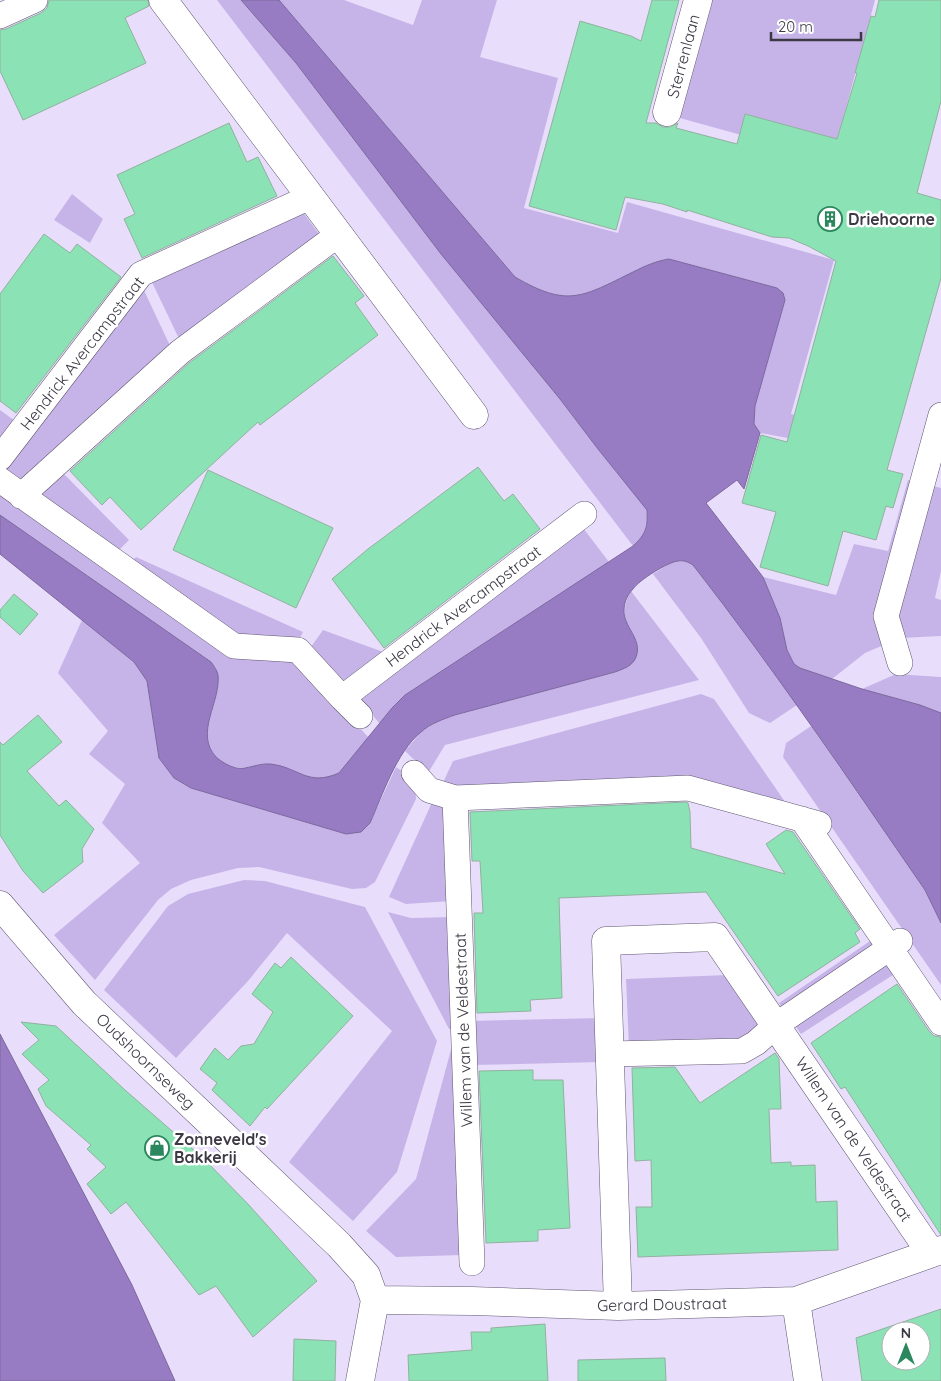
<svg xmlns="http://www.w3.org/2000/svg" width="941" height="1381" font-family="Quicksand,sans-serif">
<style>
.green{fill:#c6b4e8}
.water{fill:#977cc3;stroke:#7c689d}
.building{fill:#8be3b5;stroke:#92b09f;fill-rule:evenodd}
.lines{fill:none;stroke-linecap:round;stroke-linejoin:round}
.pedestrian-casing{stroke:#5f566f;stroke-width:26}
.minor-casing{stroke:#5f566f;stroke-width:29}
.pedestrian{stroke:#fff;stroke-width:25}
.minor{stroke:#fff;stroke-width:28}
.labels{text-anchor:middle;dominant-baseline:central;stroke-width:5;stroke-linejoin:round;paint-order:stroke}
.street-label{font-size:16px;fill:#3c3844;stroke:#fff}
.poi-label{font-size:16px;font-weight:bold;fill:#3c3844;stroke:#fff;text-anchor:start}
</style>
<rect width="100%" height="100%" fill="#e8defc"/>
<path class="green" d="M217,0h24l55,63 145,191 119,145 38,50 50,61c-1,18 -2,24 -15,36z
M279,0h65l69,25 9,-25h75l-17,57 78,21 -34,130 94,25 9,-31 207,58 -43,154 8,2 -6,23 -33,-6 -6,-8 1,-19 30,-106 -2,-7 -6,-5 -108,-29 -70,30 -22,8 -18,-1 -23,-7 -21,-12z
M711,0h164l-43,160 -156,-43z
M72,194l31,25 -13,24 -36,-23z
M299,207l23,31 -140,107 -32,-67z
M141,284l32,68 -152,138 -21,-17z
M0,410l18,13 -18,25z
M63,473l66,67 -15,15 -77,-56z
M908,480l33,8v83l-6,27 6,2v36l-41,2 -35,15 -33,26 -32,-11 -6,-4 -7,-14 -7,-32 -17,-41 73,18 18,-51 34,7z
M0,486l206,149 90,22 73,81c-11,14 -22,34 -40,40 -22,6 -56,-10 -79,-11 -9,0 -17,2 -26,-3 -7,-4 -14,-13 -16,-21 -4,-15 7,-51 10,-67l-2,-8 -5,-6 -211,-147z
M580,524l29,38 -204,133 -25,29 -23,-27z
M136,557l167,75 -7,13 -59,-5 -108,-76z
M677,561h8l8,4 37,48 67,92 -27,18 -21,-10 -48,-75 -48,-64 17,-11z
M631,591l68,89 -254,65 -17,28 -23,-22 17,-20 20,-12 173,-47 19,-36c-12,-15 -12,-28 -3,-45z
M82,620l52,42 13,19 12,77 15,20 17,10 155,46 24,-11 26,-56c13,9 20,16 20,32l-41,83 -9,6 -14,1 -93,-22 -21,1 -47,12 -20,9 -13,11 -63,80 -41,-45 86,-72 -38,-40 23,-39 -36,-30 19,-23 -50,-58z
M323,630l63,23 -45,34 -33,-36z
M896,674l45,3v36l-21,-8 -58,-16z
M701,694l13,5 76,110 -101,-26 -248,4 12,-26z
M811,726l114,164 16,33v62l-158,-228 3,-14z
M434,798l30,8 3,94 -61,4 -17,-7z
M244,880l21,1 100,26 72,134 -40,131 -44,49 -64,-59 103,-131 -105,-98 -39,48 -72,77 -72,-68 64,-84 20,-12z
M388,912l23,6 42,-1 5,112h-9z
M873,939l23,34 -95,61 -22,-31z
M727,975l49,71 -147,2 -3,-69z
M602,1018l1,44 -131,3 -3,-44z
M452,1046l10,209 -66,2 -30,-26 50,-52z"/>
<path class="water" d="M241,0h38l236,277c53,31 67,20 118,-5 12,-6 23,-11 36,-13l108,29 6,5 2,7 -30,106 -1,18 6,9 -16,56 -7,-9 -31,23 57,74 17,41 7,32 7,14 6,4 62,21 58,16 21,8v210l-16,-33c-76,-110 -150,-220 -232,-325 -5,-3 -9,-5 -15,-4 -10,1 -39,19 -45,28 -5,5 -9,13 -9,21 -1,17 19,29 12,47 -3,9 -13,12 -21,15l-160,43c-12,4 -25,9 -34,17 -25,21 -38,62 -51,91l-9,9 -15,2 -155,-46 -17,-10 -15,-20 -12,-77 -13,-19 -134,-108v-39l211,147c3,4 6,8 7,13 3,27 -24,58 -2,82 6,5 12,9 20,11 11,2 22,-5 34,-4 29,3 37,23 69,9l53,-65 13,-13 228,-149c13,-12 15,-19 14,-36l-49,-61 -38,-50 -119,-145 -145,-191z
M0,1034l132,251 43,96h-175z"/>
<path class="building" d="M49,0h99l1,6 -24,12 21,45 -123,57 -23,-49v-41l6,-1 35,-16 6,-5z
M652,0h27l-33,123h10l7,4h7l8,-4 -2,5 61,16 8,-30 92,25 20,-66h-2l16,-57 4,1 4,-17h62v101l-24,92 24,7v78l-54,192 16,4 -10,34 -7,-2 -10,34 -33,-9 -15,55 -68,-19 16,-55 -34,-9 19,-68 26,7 49,-181 -28,-15 -19,-8 -17,-1 -85,-27v2l-24,-8 -38,-7 -9,33 -87,-24 51,-185 51,15 10,5z
M229,123l18,39 11,-5 19,39 -135,62 -18,-39 11,-5 -18,-39z
M44,234l26,19 7,-9 44,33 -105,136 -16,-12v-107z
M333,256l31,40 -9,7 23,32 -118,90 -2,-3 -117,108 -31,-33 -8,8 -32,-34 119,-108z
M478,467l26,34 9,-7 27,35 -156,119 -52,-69 36,-30z
M208,470l125,58 -37,80 -123,-58z
M14,594l24,20 -18,21 -20,-18v-7z
M38,715l24,27 -35,29 32,35 7,-6 28,29 -12,20 1,13 -40,31 -20,-22 -23,-36v-93l3,3z
M686,802l2,1 2,9 1,36 94,26 -19,-30 20,-14 7,2 67,97 -5,4 5,9 -82,54 -72,-104 -147,6 3,100 -32,2 1,11 -54,2 -3,-100h9l-3,-52h-8l-2,-49z
M291,957l62,59 -86,93 -2,-2 -15,19 -38,-36 5,-7 -17,-14 15,-21 13,12 13,-14 13,-2 19,-32 -21,-18 23,-31 6,5z
M897,984l32,47 5,5 7,1v198l-96,-148 -4,2 -30,-46z
M21,1022l35,4 69,64 78,68 45,46 69,77 -64,56 -37,-51 -17,9 -73,-93 -15,12 -24,-30 19,-17 -19,-18 4,-4 -45,-39 -8,-17 11,-9 -27,-26 17,-14z
M775,1053l4,6 2,50h-12l2,54 20,-1v4l24,-1 1,37 21,-1 1,49 -200,7 -2,-50h16l-1,-47 -16,1 -3,-93 43,-1 25,36z
M533,1070v10h30l7,148 -32,2v11l-52,2 -7,-172z
M941,1309v72h-79l-6,-43zM891,1331h30v30h-30z
M545,1324l3,57h-139l-1,-26 64,-5 -1,-18h20v-4z
M294,1339l42,2 -1,40h-42z
M665,1358l1,23h-88v-21z"/>
<g class="lines">
<defs>
<path id="pedestrian" d="M0,16l35,-16
M0,458l141,-184 169,-77
M0,480l234,166 64,4 44,48 242,-184
M21,496l159,-144 159,-118
M900,663l-14,-47 55,-201
M342,698l18,18
M414,773l15,17 26,8 233,-10 131,36
M455,798l17,465
M802,819l139,204
M610,1054l132,-3 14,-8 20,-18 124,-84"/>
<path id="minor" d="M163,0l311,415
M667,112l31,-112
M0,905l84,98 255,242 27,30 9,25
M375,1300l97,1 146,5 178,-5 145,-51
M796,1301l12,80
M618,1306l-12,-365 109,-4 216,316
M360,1381l15,-81"/>
</defs>
<use href="#pedestrian" class="pedestrian-casing"/>
<use href="#minor" class="minor-casing"/>
<use href="#pedestrian" class="pedestrian"/>
<use href="#minor" class="minor"/>
</g>
<defs>
<symbol id="building-ring" viewBox="-11 -11 22 22"><circle r="9.5" fill="#fff" stroke="#2b875d" stroke-width="1.5"/><path d="M-4-6H4V6H1V3H-1V6H-4ZM-2.5-4.3h1.7v1.8h-1.7ZM.8-4.3h1.7v1.8H.8ZM-2.5-1h1.7V.8h-1.7ZM.8-1h1.7V.8H.8Z" fill="#2b875d"/></symbol>
<symbol id="shop-ring" viewBox="-11 -11 22 22"><circle r="9.5" fill="#fff" stroke="#2b875d" stroke-width="1.5"/><path d="M-5-2.5h2.3a2.7 3.5 0 0 1 5.4 0H5L5.5 6h-11ZM-1.5-2.5h3a1.5 2.3 0 0 0-3 0Z" fill="#2b875d"/></symbol>
</defs>
<g fill-rule="evenodd">
<use href="#building-ring" x="816" y="205" width="28" height="28"/>
<use href="#shop-ring" x="143" y="1134" width="28" height="28"/>
</g>
<g class="labels">
<g class="street-label">
<text transform="translate(683 56) rotate(-75)">Sterrenlaan</text>
<text transform="translate(82 353) rotate(-52)">Hendrick Avercampstraat</text>
<text transform="translate(463 606) rotate(-37)">Hendrick Avercampstraat</text>
<text transform="translate(463 1030) rotate(-92)">Willem van de Veldestraat</text>
<text transform="translate(146 1061) rotate(44)">Oudshoornseweg</text>
<text transform="translate(854 1139) rotate(56)">Willem van de Veldestraat</text>
<text transform="translate(662 1304) rotate(-1)">Gerard Doustraat</text>
</g>
<g class="poi-label">
<text x="848" y="219">Driehoorne</text>
<text x="174" y="1139">Zonneveld's<tspan x="174" dy="18">Bakkerij</tspan></text>
</g>
</g>
<g transform="translate(906 1346)"><circle r="24" fill="#ffffff" stroke="#b1afb4"/>
<path d="M0-4L9 19L0 12L-9 19Z" fill="#2b875d"/>
<text y="-8" font-size="14" font-weight="bold" text-anchor="middle" fill="#3c3844">N</text>
</g>
<path d="M771 32v8h90v-8" fill="none" stroke="#3c3844" stroke-width="2.5"/>
<text x="778" y="32" font-size="15" fill="#3c3844" stroke="#ffffff" stroke-width="4" paint-order="stroke">20 m</text>
</svg>
